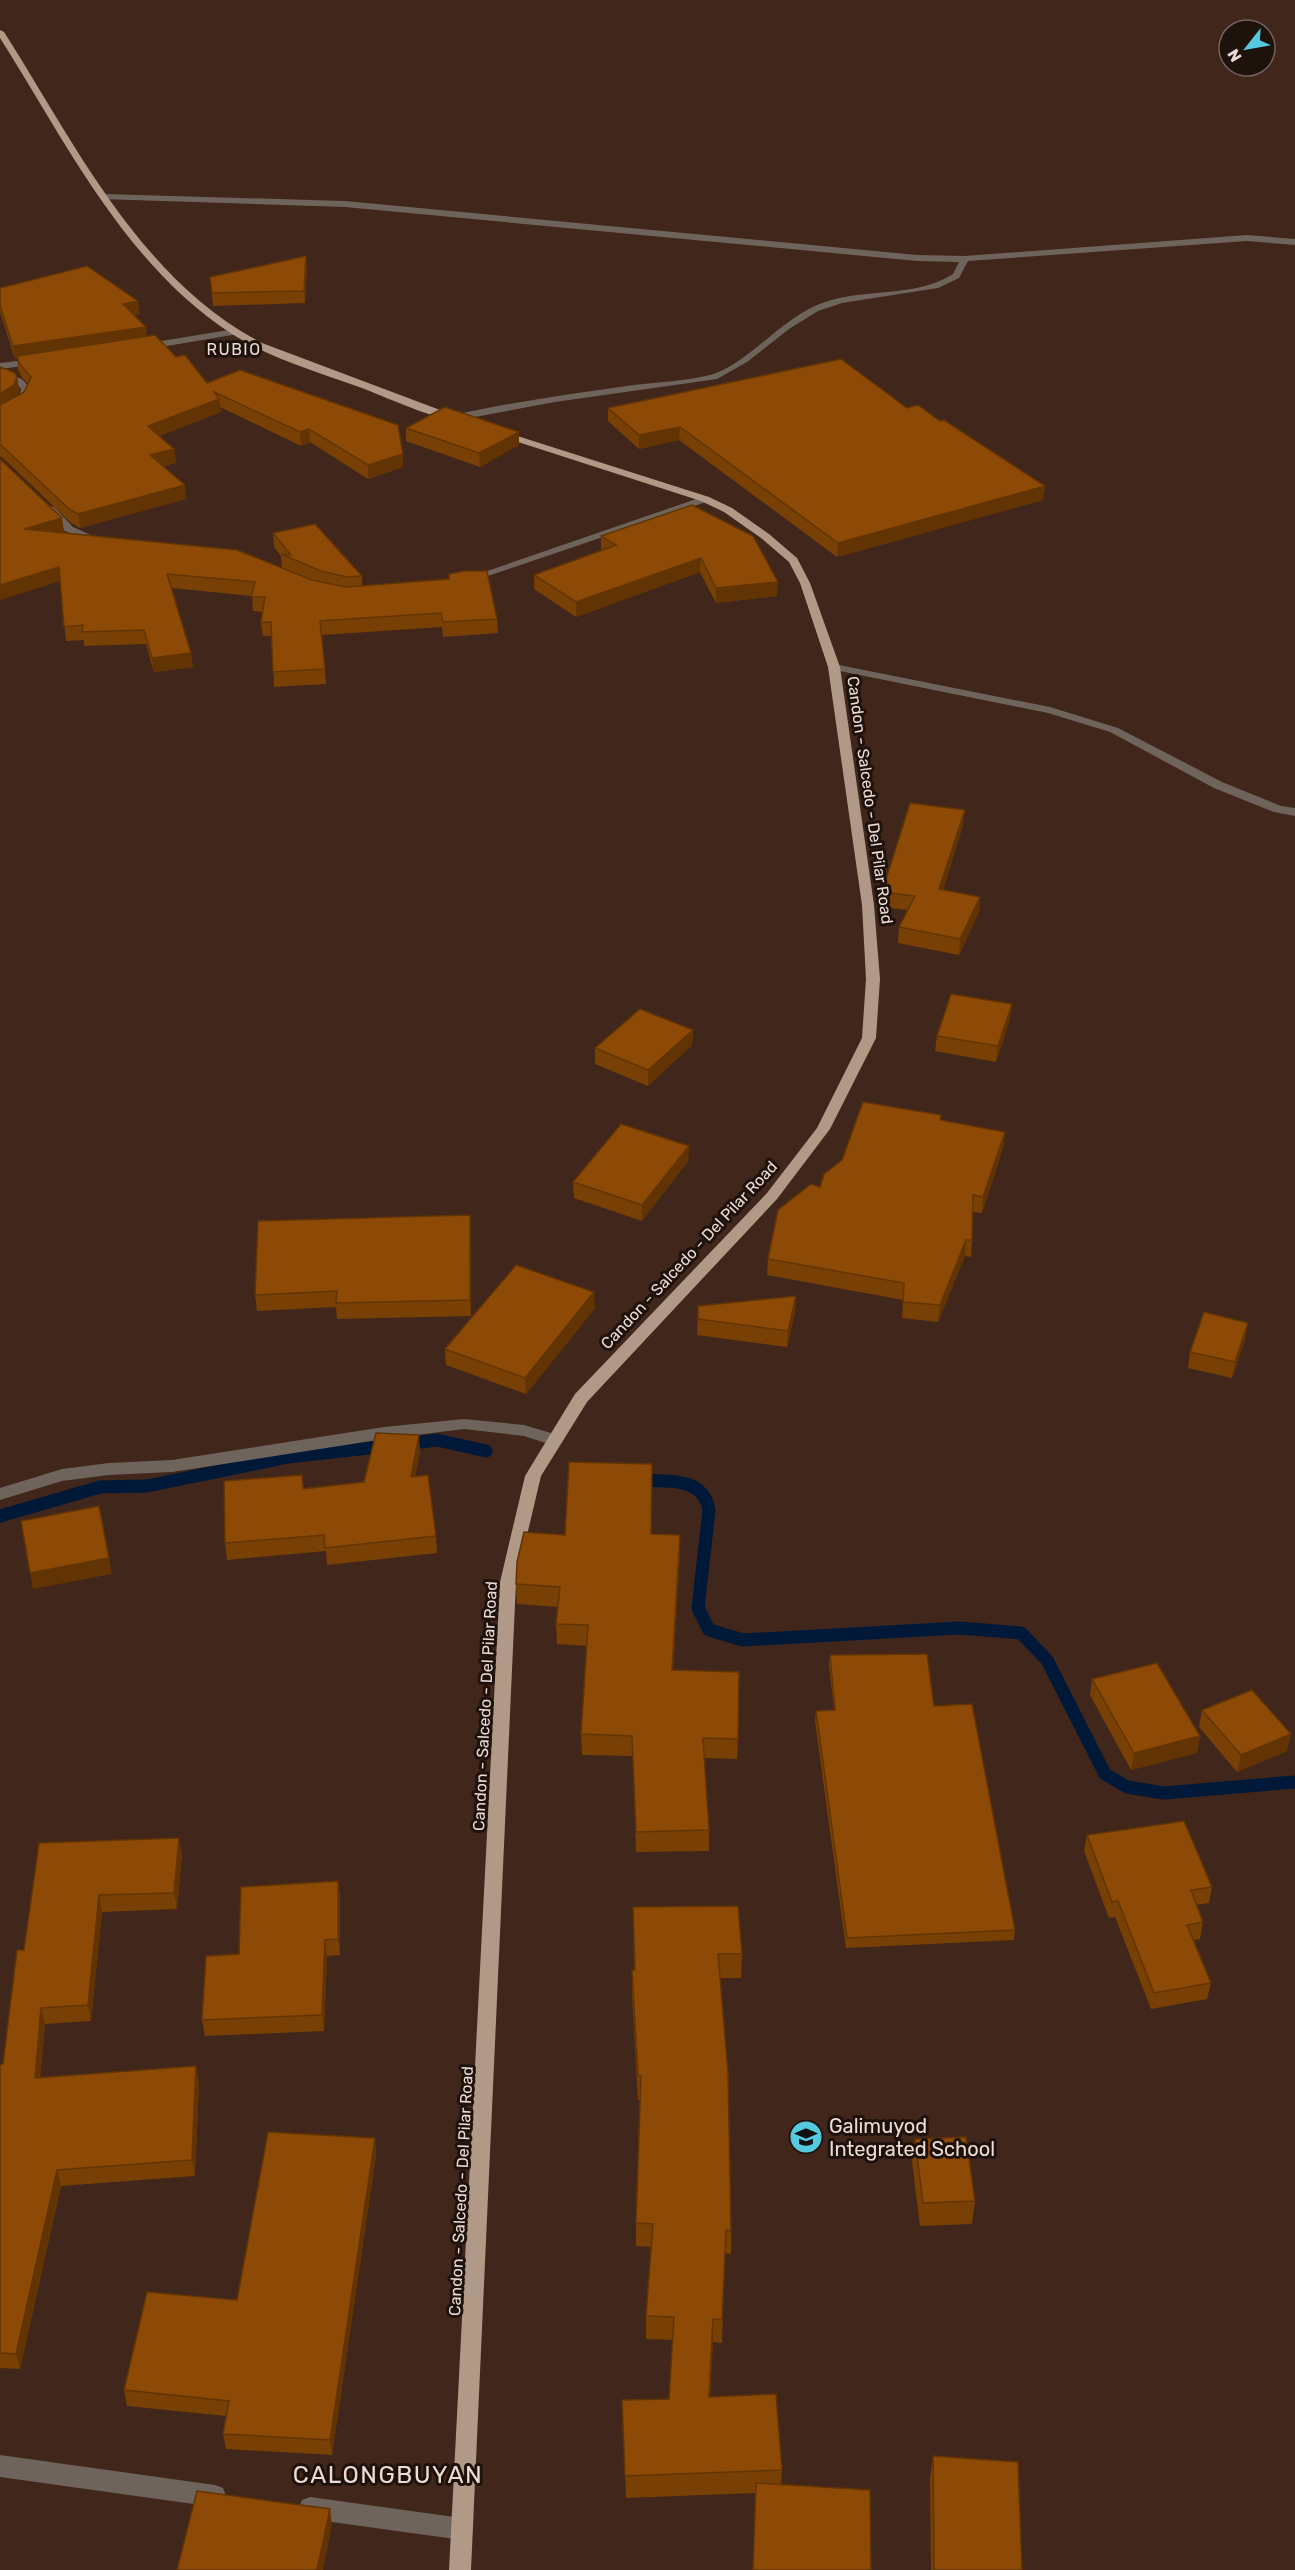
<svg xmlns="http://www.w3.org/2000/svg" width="1295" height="2570" font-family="Rubik,sans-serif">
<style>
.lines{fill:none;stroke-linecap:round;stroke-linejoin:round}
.stream{stroke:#011938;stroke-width:13}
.minor{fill:#6f645c;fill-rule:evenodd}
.major{fill:#b19988;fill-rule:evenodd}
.wall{fill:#784005}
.shaded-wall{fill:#623404}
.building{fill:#8c4a06;stroke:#623404;stroke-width:1.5}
.labels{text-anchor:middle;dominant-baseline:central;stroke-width:6;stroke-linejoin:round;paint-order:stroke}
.far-quarter-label{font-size:16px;letter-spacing:1.5px;fill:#eddbd4;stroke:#1e120d}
.street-label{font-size:16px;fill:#eddbd4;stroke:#1e120d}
.near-poi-label{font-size:20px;fill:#eddbd4;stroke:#1e120d;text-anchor:start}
.near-quarter-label{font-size:24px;letter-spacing:1.5px;fill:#eddbd4;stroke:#1e120d}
</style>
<rect width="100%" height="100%" fill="#40261b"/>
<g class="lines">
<path class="stream" d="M404,1444l33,-4 49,11
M637,1480c28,2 66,-5 72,30l-11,98 11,22 34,10 216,-12 62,5 26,27 58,114 22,13 37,6 131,-11
M0,1516l100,-29 47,-1 141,-29 99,-11"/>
<path class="minor" d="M104,194l241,7 572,54 47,1 283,-21 48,4v6l-48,-4 -279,20 -9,17 -21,10 -96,15 -24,8 -29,18 -42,33 -30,17 -162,23 -102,19 -5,-3 2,-2c60,-14 122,-22 184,-31 25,-3 52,-4 76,-10 38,-10 72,-59 115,-73 40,-14 91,-4 128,-28l6,-12 -42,-1 -572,-54 -244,-8 -1,-2z
M235,329l3,1v4l-95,16 -5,-3 5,-3z
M36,359l3,1v4l-39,5v-6z
M0,372l22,7 9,10 -6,14 -25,15v-7l18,-11 3,-11 -5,-6 -16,-5z
M705,496l5,3 -1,2 -236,80h-8l-1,-2z
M50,506l4,1 19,20 31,14 -9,2 -30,-12 -20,-22z
M834,664l216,43 68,21 104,54 59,24 14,2v8l-21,-4 -60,-24 -104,-56 -62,-19 -218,-44v-4z
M464,1419l60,6 37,11 2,4 -2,4 -6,2 -31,-10 -60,-7 -80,10 -212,33 -63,3 -47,6 -62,19v-12l62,-19 47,-6 63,-3 212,-33z
M0,2455l215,30 8,3 3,8 -3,8 -8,3 -215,-30z
M310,2497l152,21 8,3 3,8 -3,8 -8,3 -152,-21 -8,-3 -3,-8 3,-8z"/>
<path class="major" d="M0,30l4,2c71,111 135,247 258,311l194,73v4c-15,2 -76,-25 -94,-32 -44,-16 -91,-29 -130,-54 -107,-69 -166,-192 -232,-296z
M496,431h6l207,66 23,11 37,26 28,24 13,25 30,84 34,238 6,74 -4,59 -46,91 -53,70 -190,203 -46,74 -25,106 -45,988h-22l51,-988 25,-106 50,-82 192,-201 50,-65 45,-90 4,-59 -4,-74 -34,-238 -28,-84 -11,-21 -28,-24 -37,-26 -23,-11 -205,-66z"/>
</g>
<path class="wall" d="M307,269l-2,34 -92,3 -3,-29z
M0,288l140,26 -6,1 13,21 29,21 31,26 196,71v13l-35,12 -58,-37 -9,4 -81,-39 1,5 -62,24 15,13 2,14 -14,3 24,33 -106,29 -10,-6 -68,-65h-2v-90l17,9 2,14 -2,6 7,-4 4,-8 -7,-8 -3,-7 -1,-11 -2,1 -15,-47z
M608,408h299l33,13 105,65 -2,14 -206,57 -158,-117 -40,9 -31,-28z
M406,428l113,17 -39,22 -74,-26z
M692,505l85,91 -61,7 -16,-31 -124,45 -42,-28v-14l67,-24v-15z
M62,518l2,14h-1l219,36 -1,-12 -7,-9 -1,-14 89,43v10l135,33 1,14 -55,4 -1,-10 -120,8 4,49 -52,3 -2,-51h-9l-2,-14 2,-10 -10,-1 -1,-15 -80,-8 21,79 -39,5 -8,-28 -62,2v-6l-18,1 -6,-60z
M963,825l-20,65 37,7 -1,15 -20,43 -61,-12 1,-16 9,-17 -27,-3 1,-15z
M1010,1019l-14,43 -61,-11 2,-15z
M693,1030l-1,15 -44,41 -53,-22v-16z
M941,1121l64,11 -2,16 -21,65 -10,-1v28l-1,17 -6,-1 -27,66 -36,-4 1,-18 -136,-25 1,-16z
M689,1146l-1,15 -46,60 -68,-23 -1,-16z
M470,1232l1,84 -134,3 -1,-12 -79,4 -2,-16z
M796,1296l-1,16 -8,35 -90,-12 1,-29z
M595,1308l-69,86 -80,-29 -1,-16z
M1248,1323l-3,16 -13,39 -44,-10 2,-16z
M420,1452l-5,24 21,60 1,17 -110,12 -1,-14 -99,9 -2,-17 77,-68 2,13 60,-6z
M651,1534l29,1v20l-7,115 65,69 -1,20 -33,-1 5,72v21l-73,1 -3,-96 -51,-1 -1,-21 6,-88 -30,-2 -1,-20 2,-17 -41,-3 -1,-20 49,-49z
M830,1655l104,51 81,224 -1,10 -168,8 -31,-227 1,-10 18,-1 -5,-45z
M1092,1679l108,57 -3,17 -66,17 -41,-75z
M1202,1710l89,24 -4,17 -50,21 -38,-45z
M1087,1835l125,52 -3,16 -13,2 7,17 -3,17 -6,1 17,43 -4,16 -56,10 -36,-92 -6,1 -25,-67z
M39,1843l143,11 -5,55 -75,3 -11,109 -46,3 -5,53 159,5 -4,94 -134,10 -41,183 -20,-1v-303l3,-1 21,-114z
M338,1881l2,16v58l-13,1 -3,75 -119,5 -3,-16 37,-66z
M633,1907l109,47 -1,24h-21l11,253v23l-6,-1 -3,90 -9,-1 -3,55 72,73 -1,15 -26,8 -129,5 -4,-98 47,-1 4,-59 -27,-1v-23l5,-69 -15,-1v-23l4,-123h-2l-6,-106v-24h2z
M375,2138l1,17 -44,300 -106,-6 -3,-15 3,-18 -99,-10 -3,-16 113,-90z
M915,2139l60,62 -3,23 -52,2 -8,-64z
M933,2456l89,114h-91l-1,-91z"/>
<path class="shaded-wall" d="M306,256l1,13 -2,34 -1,-12z
M138,301l2,13 -15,3 -2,-13z
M146,327l1,12 -130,17v2l-2,1 -2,-13z
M17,376l2,14 -3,9 -16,9v-14z
M219,399l2,13 -71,28 -2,-14z
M680,427l-1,13 -40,9v-14z
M309,429l1,13 -9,4 -1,-14z
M519,432v13l-39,22 -1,-14z
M174,449l2,14 -25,6 -1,-14z
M403,454v13l-35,12v-14z
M185,485l1,14 -106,29 -2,-14z
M1045,486l-2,14 -206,57 1,-14z
M62,518l2,14 -38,10 -2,-13z
M701,558l-1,14 -124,45v-15z
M59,567l2,14 -61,19v-15z
M778,582l-1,14 -61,7v-15z
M191,653l2,14 -39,5 -2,-14z
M965,810l-2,15 -25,80 1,-16z
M980,897l-1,15 -20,43 1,-16z
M1012,1004l-2,15 -14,43 2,-16z
M693,1030l-1,15 -44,41v-16z
M1005,1132l-2,16 -21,65 1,-16z
M689,1146l-1,15 -46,60v-16z
M470,1215v17l1,84 -1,-16z
M966,1240l-1,16 -27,66 2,-17z
M594,1292l1,16 -69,86 -1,-16z
M796,1296l-1,16 -8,35 1,-16z
M1248,1323l-3,16 -13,39 3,-16z
M419,1435l1,17 -8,41 -1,-16z
M680,1535v20l-8,136v-21z
M109,1558l3,16 -79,15 -3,-16z
M1291,1734l-4,17 -50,21 4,-17z
M1200,1736l-3,17 -66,17 3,-17z
M179,1838l3,16 -5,55 -3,-16z
M338,1881l2,16v58l-2,-16z
M99,1895l3,17 -11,109 -3,-16z
M325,1940l2,16 -3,75 -2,-16z
M41,2008l4,16 -6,70 -4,-16z
M196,2066l3,16 -4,94 -3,-16z
M375,2138l1,17 -44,300 -2,-15z
M57,2170l4,16 -41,183 -4,-15z
M713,2319v23l-5,77 1,-22z
M330,2509l2,16 -9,45h-6z"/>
<path class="building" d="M306,256l-2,35 -92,2 -2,-16z
M87,266l51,35 -15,3 23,23 -133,19 -13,-40v-18z
M155,335l21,22 9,-2 22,28 33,-13 158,55 5,29 -35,11 -59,-36 -9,3 -86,-40 5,7 -71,27 26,23 -24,6 35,30 -107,29 -10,-6 -68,-64v-39l24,-13 7,-15 -12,-14 -2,-7z
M841,359l66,49 11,-3 22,16 4,-1 101,66 -207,57 -158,-116 -41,8 -31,-27z
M0,367l13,5 4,4 -3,9 -14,9z
M445,407l74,25 -40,21 -73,-25z
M0,459l62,59 -38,11 213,21 75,30 34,7 103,-8v-5l15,-3h23l10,48 -54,3 -2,-9 -121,8 5,48 -52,3 -2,-50h-10l4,-25h-14l4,-15 -88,-8 24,79 -39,5 -8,-28 -62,2 1,-7 -19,2 -5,-60 -59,18z
M692,505l61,31 25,46 -62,6 -15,-30 -125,44 -42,-27 82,-30 -15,-9z
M315,524l47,52 -15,1 -26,-6 -40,-17 10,1 -18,-22z
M910,803l55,7 -26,79 41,8 -20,42 -61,-12 16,-31 -33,-4z
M951,994l61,10 -14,42 -61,-10z
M640,1009l53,21 -45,40 -53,-22z
M863,1102l78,13 -1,5 65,12 -22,65 -10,-2 -1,45h-6l-26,65 -37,-3 1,-19 -136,-24 10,-49 33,-26 9,3 4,-13 18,-14z
M621,1124l68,22 -47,59 -69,-23z
M470,1215v85l-134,3 1,-12 -82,4 3,-74z
M516,1265l78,27 -69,86 -80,-29z
M796,1296l-8,35 -90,-12v-13z
M1204,1312l44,11 -13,39 -45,-10z
M376,1433l43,2 -8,42 17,-2 8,61 -111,12 -1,-13 -99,8 -1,-62 78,-6 1,14 61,-7z
M569,1462l83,2 -1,70 29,1 -8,135 67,2 -1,67 -35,-1 6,92 -73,2 -4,-96 -51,-2 7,-109 -32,-1 4,-37 -44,-3 1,-22 7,-30 41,3z
M99,1506l10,52 -79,15 -9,-52z
M927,1654l7,52 38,-2 43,226 -168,8 -31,-227 19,-1 -5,-55z
M1157,1663l43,73 -66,17 -42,-74z
M1252,1690l39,44 -50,21 -39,-45z
M1184,1821l28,66 -21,3 12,32 -16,3 24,58 -57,10 -36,-92 -6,1 -25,-67z
M179,1838l-5,55 -75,2 -11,110 -47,3 -6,70 161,-12 -4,94 -135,10 -41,184 -16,-1v-288l3,-1 14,-114h7l15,-107z
M338,1881v58l-13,1 -3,75 -120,5 4,-64 33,-2 2,-67z
M738,1906l4,48h-24l10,118 3,159 -5,-1 -4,90 -9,-1 -4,78 67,-3 6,76 -157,6 -3,-76 47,-1 5,-82 -28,-1 7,-92 -17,-1 5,-147h-3l-6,-106h3l-2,-63z
M268,2132l107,6 -45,302 -107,-6 6,-33 -105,-11 23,-98 90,8z
M966,2137l9,64 -52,2 -8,-64z
M933,2456l85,6 4,108h-88z
M756,2483l114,7 1,80h-118z
M197,2491l133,18 -13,61h-140z"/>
<defs>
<symbol id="school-disc" viewBox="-11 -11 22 22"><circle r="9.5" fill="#55cadf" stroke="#1e120d"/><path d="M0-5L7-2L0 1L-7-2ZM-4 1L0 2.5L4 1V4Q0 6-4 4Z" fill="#111"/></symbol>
</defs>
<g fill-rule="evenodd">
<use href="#school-disc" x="787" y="2118" width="38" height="38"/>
</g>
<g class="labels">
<g class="far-quarter-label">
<text x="234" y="349">RUBIO</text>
</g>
<g class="street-label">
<text transform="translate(870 800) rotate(82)">Candon - Salcedo - Del Pilar Road</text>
<text transform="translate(689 1255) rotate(-47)">Candon - Salcedo - Del Pilar Road</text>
<text transform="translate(485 1706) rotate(-87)">Candon - Salcedo - Del Pilar Road</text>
<text transform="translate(461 2191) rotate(-87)">Candon - Salcedo - Del Pilar Road</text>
</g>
<g class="near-poi-label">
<text x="829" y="2126">Galimuyod<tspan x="829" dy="23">Integrated School</tspan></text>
</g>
<g class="near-quarter-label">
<text x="388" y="2475">CALONGBUYAN</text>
</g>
</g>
<g transform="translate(1247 48) rotate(239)"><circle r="28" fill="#1e120d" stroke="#71625d" stroke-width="1.5"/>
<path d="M0-4.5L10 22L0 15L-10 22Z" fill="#55cadf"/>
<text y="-9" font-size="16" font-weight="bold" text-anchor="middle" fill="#eddbd4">N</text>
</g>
</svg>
